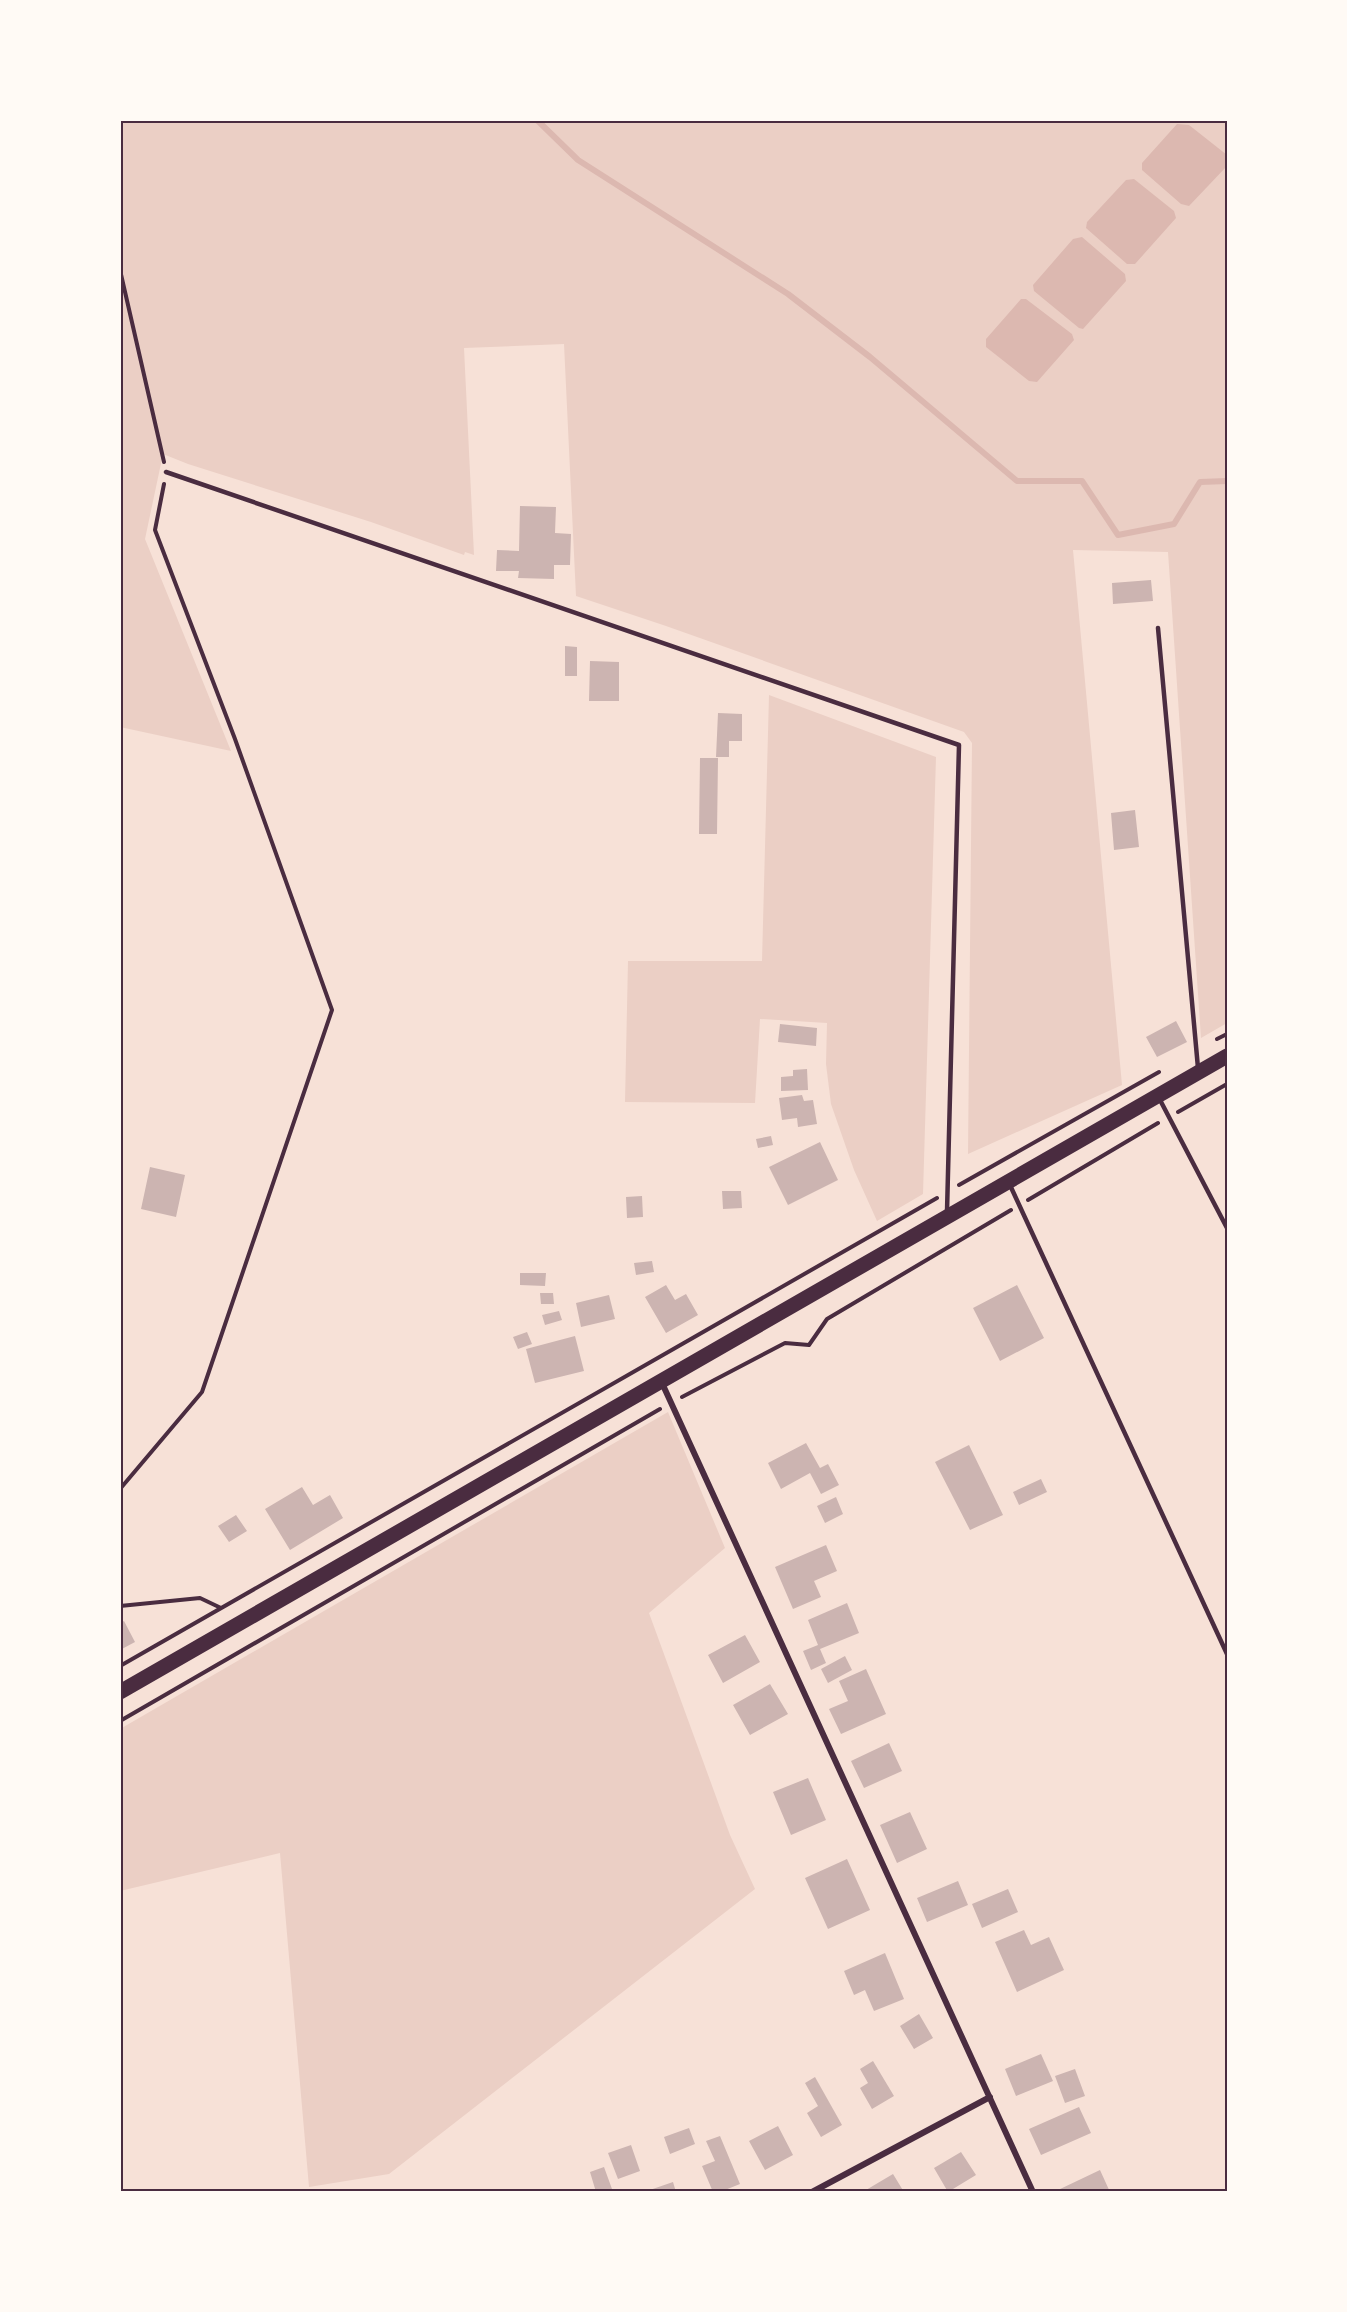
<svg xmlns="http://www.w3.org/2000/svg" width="1347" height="2312" font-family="Figtree,sans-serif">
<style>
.green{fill:#ebcfc5}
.water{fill:#dcb8b0}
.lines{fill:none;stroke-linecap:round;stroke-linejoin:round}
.stream{stroke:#dcb8b0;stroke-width:6}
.building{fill:#ccb4b1}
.path{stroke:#4a2c40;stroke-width:4}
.service{stroke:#4a2c40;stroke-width:4.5}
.minor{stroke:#4a2c40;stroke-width:6}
.primary{stroke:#4a2c40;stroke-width:15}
.neatline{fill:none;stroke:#4a2c40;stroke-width:2}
</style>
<rect width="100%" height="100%" fill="#f7e1d7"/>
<path class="green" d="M120,120h1107v903l-26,15 -33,-486 -95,-2 49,535 -154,69 4,-411 -8,-11 -298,-106 -90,-30 -12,-252 -100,4 10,207 -9,-3 -1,3 -93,-33 -183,-58 -25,-10 -18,85 86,212 -111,-24z
M769,695l167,62 -13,437 -46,27 -23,-51 -23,-66 -5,-40 1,-41 -67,-4 -5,84 -130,-1 3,-141h134z
M668,1412l57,136 -76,65 81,222 25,54 -366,285 -80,13 -29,-334 -160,38v-162z"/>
<path class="water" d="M1177,124l12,1 38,30v11l-38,40 -8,-2 -39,-34v-7z
M1134,179l40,32 2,7 -41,46h-8l-41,-36 1,-6 39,-42z
M1082,237l43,37 1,7 -43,48 -4,-1 -45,-37 -1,-6 40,-46z
M1021,299h5l46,35 2,6 -37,42 -8,-1 -43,-34v-8z"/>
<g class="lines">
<path class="stream" d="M537,120l41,40 210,134 82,63 147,124h65l36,54 56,-11 26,-42 27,-1"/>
</g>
<path class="building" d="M520,506l36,1 -1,26 16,1 -1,31h-16v14l-36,-1 1,-7h-23l1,-21 22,1z
M1151,580l2,21 -40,3 -1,-21z
M565,646l12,1v29h-12z
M590,661l29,1v39h-30z
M718,713l24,1v27h-13v16h-13z
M700,758h18l-1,76h-18z
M1135,810l4,37 -25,3 -3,-37z
M1176,1021l11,21 -30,15 -11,-20z
M780,1024l37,4 -1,18 -38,-4z
M807,1069l1,21 -27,1v-14l12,-1v-6z
M802,1095l2,6 9,-1 4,24 -19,3 -1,-9 -15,2 -3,-22z
M771,1136l2,9 -15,3 -2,-9z
M820,1142l18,38 -50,25 -19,-38z
M150,1167l35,8 -9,42 -35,-8z
M722,1191h19l1,17 -19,1z
M642,1196l1,21 -16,1 -1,-21z
M652,1261l2,11 -18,3 -2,-12z
M520,1273h26l-1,13 -25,-1z
M666,1285l9,15 11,-6 12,21 -32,18 -21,-36z
M1017,1285l27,53 -44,23 -27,-53z
M540,1293h13l1,11h-13z
M609,1295l6,24 -34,8 -5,-24z
M559,1311l3,9 -17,5 -3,-10z
M527,1332l5,12 -14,5 -5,-12z
M575,1336l9,35 -49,12 -9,-34z
M806,1443l14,25 8,-4 11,21 -18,9 -11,-21 -29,16 -13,-26z
M969,1445l34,70 -33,15 -35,-68z
M1041,1479l6,13 -28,13 -6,-13z
M302,1487l11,18 17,-10 13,23 -53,32 -25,-41z
M836,1497l7,17 -18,9 -8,-17z
M236,1515l11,16 -18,11 -11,-16z
M826,1545l11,26 -23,10 7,16 -28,12 -18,-42z
M847,1603l12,30 -39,16 6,14 -15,7 -8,-19 15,-6 -10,-25z
M124,1621l11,21 -15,8v-27z
M745,1635l15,27 -37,21 -15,-28z
M845,1656l7,14 -24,13 -7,-14z
M866,1669l20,45 -45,20 -12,-25 19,-8 -9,-20z
M770,1684l18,30 -38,21 -17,-30z
M889,1743l13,28 -38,17 -13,-27z
M808,1778l18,42 -35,15 -18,-43z
M910,1812l17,37 -30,14 -17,-38z
M847,1859l23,51 -42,19 -23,-51z
M958,1881l10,24 -41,17 -10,-24z
M1008,1889l10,23 -36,16 -10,-24z
M1024,1930l7,15 18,-8 15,33 -47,22 -22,-50z
M885,1953l19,46 -30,12 -9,-21 -11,5 -10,-24z
M919,2014l14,24 -19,11 -14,-23z
M1041,2054l12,27 -37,15 -11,-27z
M873,2061l21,35 -22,13 -12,-21 8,-5 -8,-14z
M1075,2069l10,27 -20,7 -10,-27z
M815,2077l27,48 -21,12 -14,-24 11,-7 -13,-23z
M1079,2107l12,26 -50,22 -12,-26z
M778,2126l15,29 -28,15 -16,-29z
M689,2128l6,16 -25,10 -6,-17z
M720,2136l20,48 -20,8h-7l-11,-26 13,-5 -9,-20z
M631,2145l9,26 -22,8 -10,-26z
M961,2152l15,23 -28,17 -14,-24z
M604,2167l8,22 -16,3 -6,-20z
M1100,2170l10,22h-52v-2z
M893,2174l11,18h-37l-1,-2z
M673,2182l3,10h-32z"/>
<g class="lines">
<path class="path" d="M120,270l44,192
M1217,1039l10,-5
M1178,1112l49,-28
M959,1185l200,-113
M1028,1200l130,-77
M682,1397l103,-54 24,2 18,-26 184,-109
M120,1489l82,-97 130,-382 -97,-271 -80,-209 9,-46
M120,1606l80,-8 21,10
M120,1666l817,-468
M120,1721l540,-312"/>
<path class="service" d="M166,472l793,273 -12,467
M1158,628l40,440
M1159,1098l68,130
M1009,1183l218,471"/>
<path class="minor" d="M662,1383l371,809
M812,2192l178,-95"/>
<path class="primary" d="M120,1692l1107,-636"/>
</g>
<rect width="1347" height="2312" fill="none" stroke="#fffaf5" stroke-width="243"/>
<rect x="122" y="122" width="1104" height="2068" class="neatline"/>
</svg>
